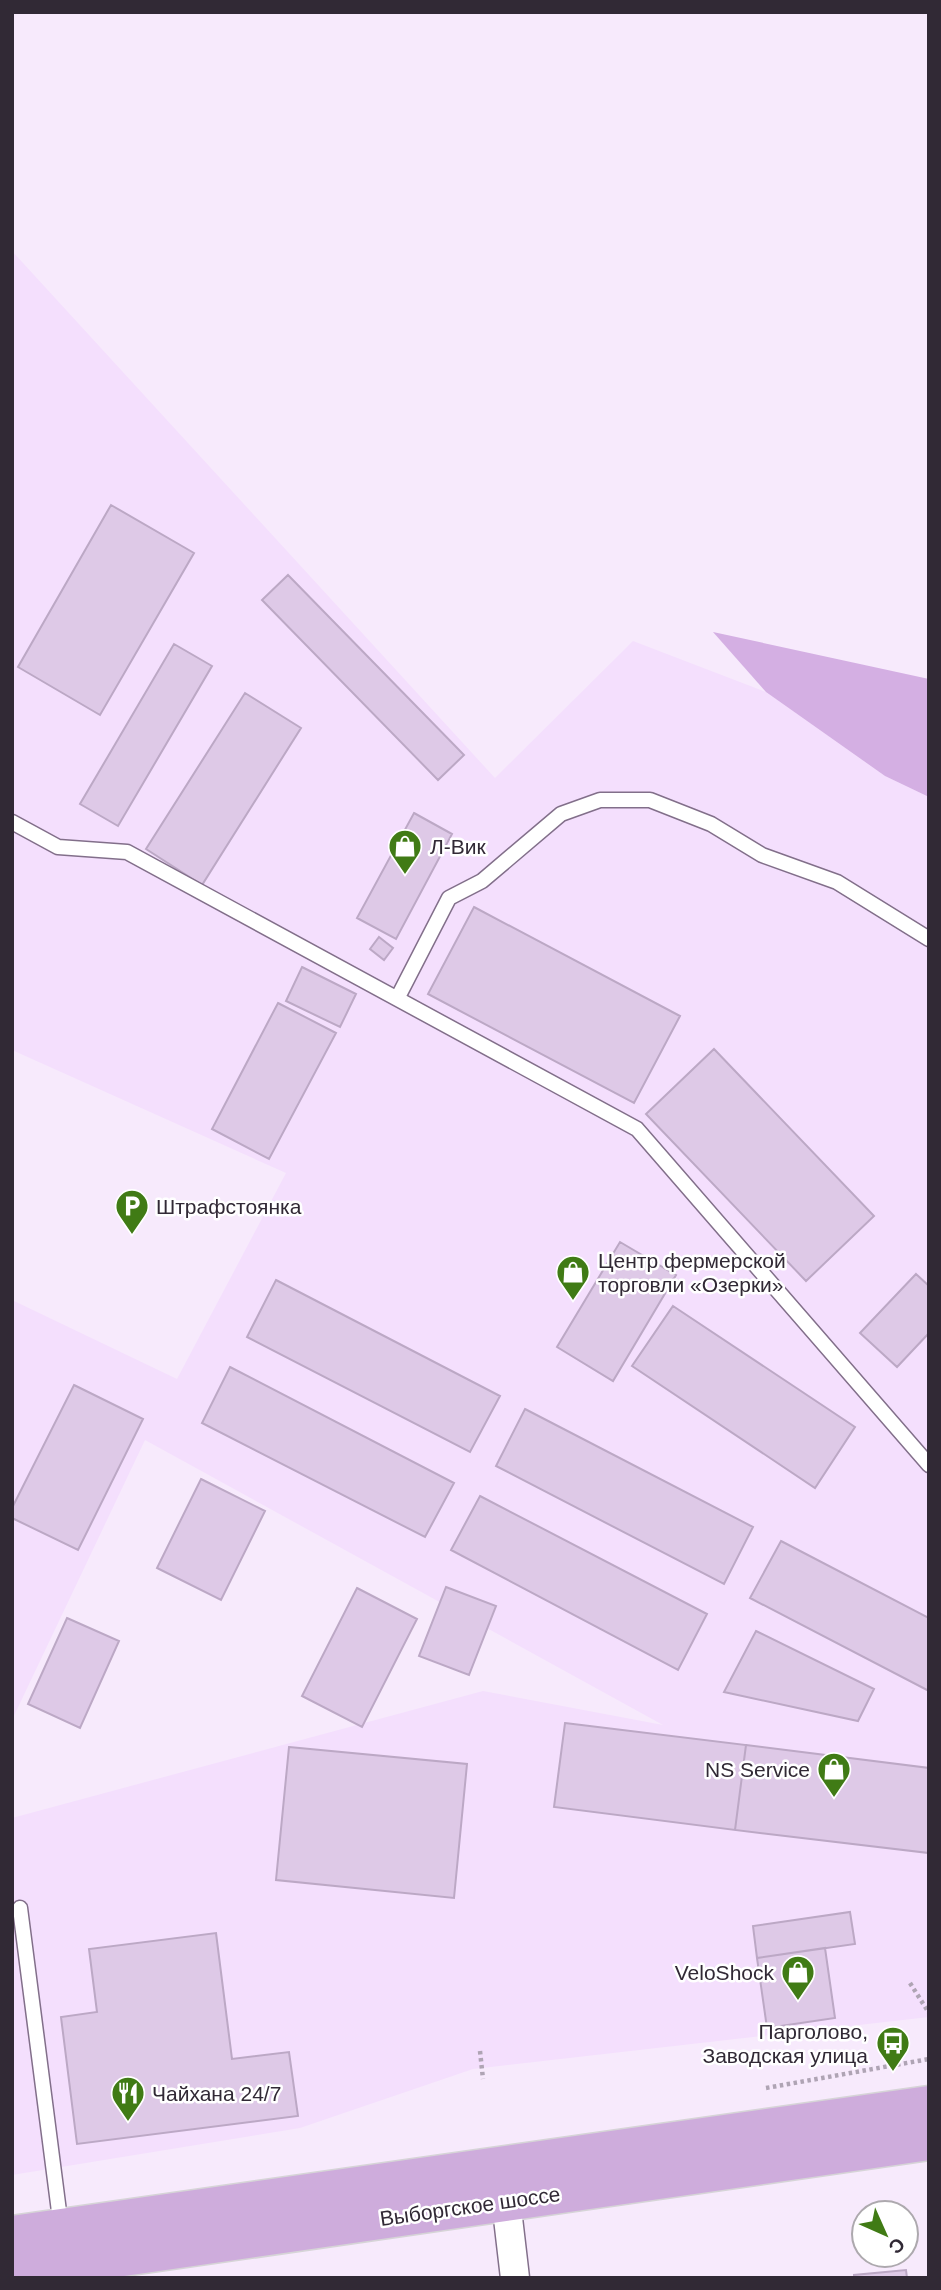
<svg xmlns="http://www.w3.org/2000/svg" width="941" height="2290" font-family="Helvetica,sans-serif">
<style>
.built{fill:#f4dffd}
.green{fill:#d4afe3}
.building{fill:#dec9e7;stroke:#bca8c5;stroke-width:2}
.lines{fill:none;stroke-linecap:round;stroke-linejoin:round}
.lane-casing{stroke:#826f8a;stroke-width:17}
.street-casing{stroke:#826f8a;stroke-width:31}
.primary-casing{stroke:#d6d4d7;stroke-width:41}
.path{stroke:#afa4b4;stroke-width:4.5;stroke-dasharray:3.5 3.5;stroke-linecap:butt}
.lane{stroke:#fff;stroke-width:14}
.street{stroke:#fff;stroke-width:28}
.primary{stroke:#ceacdc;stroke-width:38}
.labels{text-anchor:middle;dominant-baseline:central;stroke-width:5;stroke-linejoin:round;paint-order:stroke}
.poi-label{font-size:21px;fill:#312935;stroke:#fff;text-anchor:start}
.street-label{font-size:21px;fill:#312935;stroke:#fff}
</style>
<rect width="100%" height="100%" fill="#f7eafc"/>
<path class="built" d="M12,251l483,527 138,-137 133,51 119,84 44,21v1220l-456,52 -173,59 -288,47v-357l471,-127 180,34 -518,-285 -133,280v-420l165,79 109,-206 -274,-123z"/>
<path class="green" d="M713,632l216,47v118l-44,-21 -119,-84z"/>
<path class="building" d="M111,505l83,48 -94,162 -82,-48z
M288,575l176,180 -26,25 -176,-180z
M174,644l38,22 -94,160 -38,-22z
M245,693l56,35 -99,157 -56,-36z
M414,813l38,21 -56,105 -39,-21z
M474,907l206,109 -46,87 -206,-109z
M379,937l14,11 -9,12 -14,-11z
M302,967l54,27 -16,33 -54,-26z
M278,1003l58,30 -67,126 -57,-30z
M714,1049l160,167 -68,65 -160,-167z
M620,1242l56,33 -63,106 -56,-34z
M916,1274l13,12v47l-32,34 -37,-34z
M276,1280l224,116 -30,56 -223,-115z
M673,1306l182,121 -40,61 -183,-122z
M230,1367l224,116 -29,54 -223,-114z
M74,1385l69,34 -65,131 -66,-32v-10z
M525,1409l228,118 -29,57 -228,-118z
M201,1479l64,32 -44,89 -64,-32z
M480,1496l227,118 -29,56 -227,-120z
M781,1541l148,77v73l-179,-93z
M446,1587l50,19 -27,69 -50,-19z
M357,1588l60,31 -55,108 -60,-31z
M67,1618l52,23 -39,87 -52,-24z
M756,1631l118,58 -16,32 -134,-29z
M565,1723l181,22 -11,85 -181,-23z
M746,1745l183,23v85l-194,-23z
M289,1747l178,17 -13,134 -178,-18z
M850,1912l5,32 -98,14 -4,-32z
M216,1933l16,126 57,-7 9,64 -221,28 -16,-127 36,-5 -8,-63z
M825,1948l10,70 -68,10 -10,-70z
M906,2270l1,8h-53v-3z"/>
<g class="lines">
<defs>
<path id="lane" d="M12,822l46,25 69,5 510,277 292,336
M398,997l51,-99 33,-17 79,-67 39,-14h50l61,24 51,31 75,27 92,57
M20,1908l41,319"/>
<path id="street" d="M506,2201l9,77"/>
<path id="primary" d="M12,2235l917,-130
M12,2273l917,-132"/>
</defs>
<use href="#lane" class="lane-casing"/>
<use href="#street" class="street-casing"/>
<use href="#primary" class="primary-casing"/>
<path class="path" d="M910,1983l19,30
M480,2051l3,28
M766,2088l163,-29"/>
<use href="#lane" class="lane"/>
<use href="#street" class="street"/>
<use href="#primary" class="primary"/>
</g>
<defs>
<symbol id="shop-pin" viewBox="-11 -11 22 30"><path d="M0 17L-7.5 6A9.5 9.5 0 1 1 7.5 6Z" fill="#407b15" stroke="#fff"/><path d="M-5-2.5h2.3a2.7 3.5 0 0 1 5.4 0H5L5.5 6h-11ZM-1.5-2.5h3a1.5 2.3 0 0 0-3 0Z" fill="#fff"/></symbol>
<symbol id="parking-pin" viewBox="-11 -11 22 30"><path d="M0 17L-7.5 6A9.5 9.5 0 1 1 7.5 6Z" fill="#407b15" stroke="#fff"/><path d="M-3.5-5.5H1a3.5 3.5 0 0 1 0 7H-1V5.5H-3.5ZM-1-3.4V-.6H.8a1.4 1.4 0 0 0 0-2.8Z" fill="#fff"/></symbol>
<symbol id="bus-pin" viewBox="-11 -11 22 30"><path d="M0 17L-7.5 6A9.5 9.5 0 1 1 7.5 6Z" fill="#407b15" stroke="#fff"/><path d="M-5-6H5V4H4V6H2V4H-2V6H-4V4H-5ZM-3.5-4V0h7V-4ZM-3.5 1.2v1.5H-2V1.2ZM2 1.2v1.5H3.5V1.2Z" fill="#fff"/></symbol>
<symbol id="restaurant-pin" viewBox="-11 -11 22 30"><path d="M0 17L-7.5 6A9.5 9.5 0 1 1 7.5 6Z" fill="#407b15" stroke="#fff"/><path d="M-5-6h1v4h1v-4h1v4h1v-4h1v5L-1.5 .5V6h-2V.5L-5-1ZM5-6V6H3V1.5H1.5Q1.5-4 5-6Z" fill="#fff"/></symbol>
</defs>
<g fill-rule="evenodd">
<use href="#shop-pin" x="386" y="827" width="38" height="52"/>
<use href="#parking-pin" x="113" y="1187" width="38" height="52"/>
<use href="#shop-pin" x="554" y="1253" width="38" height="52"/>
<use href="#shop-pin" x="815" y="1750" width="38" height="52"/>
<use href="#shop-pin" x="779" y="1953" width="38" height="52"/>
<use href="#bus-pin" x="874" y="2024" width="38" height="52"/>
<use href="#restaurant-pin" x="109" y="2074" width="38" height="52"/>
</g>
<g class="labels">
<g class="poi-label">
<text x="430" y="846">Л-Вик</text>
<text x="156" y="1206">Штрафстоянка</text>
<text x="598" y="1260">Центр фермерской<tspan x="598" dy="24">торговли «Озерки»</tspan></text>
<text x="810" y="1769" text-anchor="end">NS Service</text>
<text x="774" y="1972" text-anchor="end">VeloShock</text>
<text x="868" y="2031" text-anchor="end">Парголово,<tspan x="868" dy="24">Заводская улица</tspan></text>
<text x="152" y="2093">Чайхана 24/7</text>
</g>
<g class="street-label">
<text transform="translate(470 2206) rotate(-8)">Выборгское шоссе</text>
</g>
</g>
<rect width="941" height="2290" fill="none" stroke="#312935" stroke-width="28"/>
<g transform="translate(885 2234) rotate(135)"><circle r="33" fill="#ffffff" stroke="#ada9ae" stroke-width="2"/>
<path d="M0-5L12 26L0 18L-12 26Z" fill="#407b15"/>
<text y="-10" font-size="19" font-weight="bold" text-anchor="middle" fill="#312935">С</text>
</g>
</svg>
